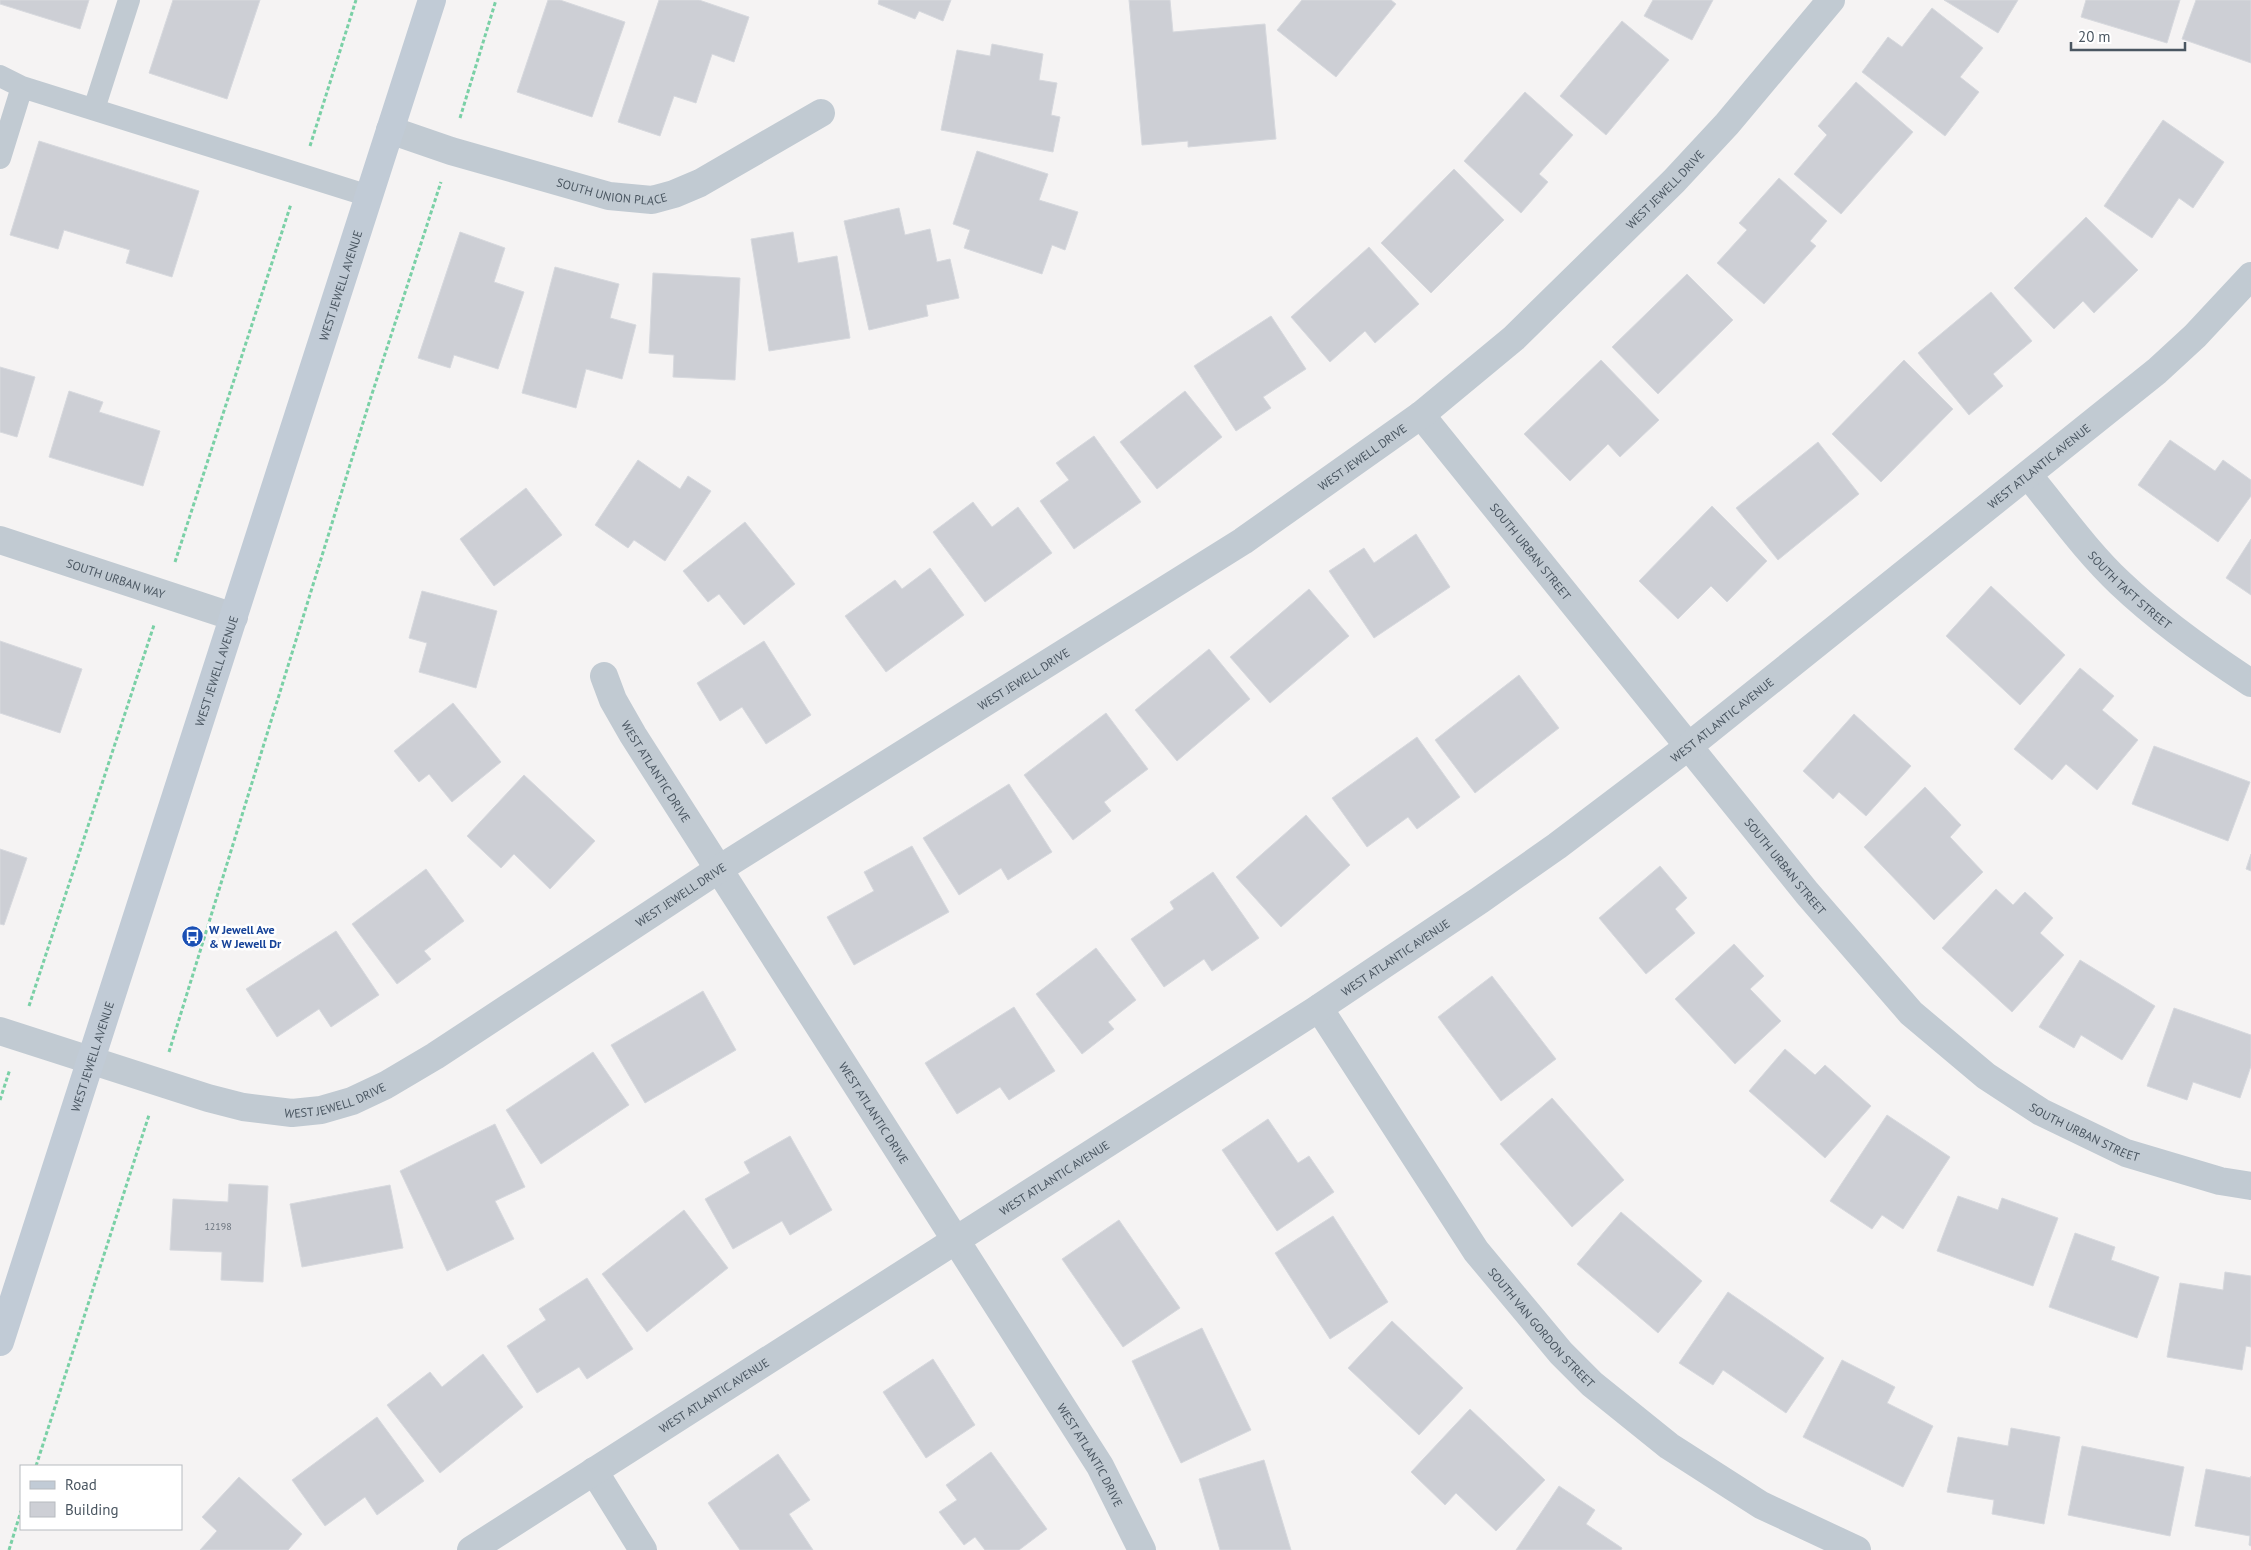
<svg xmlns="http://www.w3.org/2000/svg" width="2251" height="1550" font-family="'PT Sans',sans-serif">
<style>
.building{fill:#cdcfd5;stroke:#d7d9de}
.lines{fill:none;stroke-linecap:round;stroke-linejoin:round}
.path{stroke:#7ad0a6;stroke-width:3;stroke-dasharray:4 2.5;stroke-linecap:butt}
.service{stroke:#c1cad2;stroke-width:22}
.minor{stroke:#c1cad2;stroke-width:28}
.secondary{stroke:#c1cbd6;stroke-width:28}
.labels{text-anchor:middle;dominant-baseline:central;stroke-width:5;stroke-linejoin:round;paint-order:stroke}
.number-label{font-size:10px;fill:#6b747e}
.street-label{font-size:12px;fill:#4a5661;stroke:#fff}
.transit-label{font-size:12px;font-weight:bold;fill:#164399;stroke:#fff;text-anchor:start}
</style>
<rect width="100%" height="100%" fill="#f5f3f3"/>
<path class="building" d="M0,0h89l-9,29 -80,-25z
M173,0h87l-33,99 -78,-26z
M548,0h12l65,22 -33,95 -75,-25z
M659,0h40l50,17 -15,45 -22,-8 -16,49 -22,-7 -14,40 -42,-14z
M879,0h72l-8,21 -24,-10 -4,8 -37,-15z
M1129,0h41l3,32 92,-8 11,115 -88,8v-6l-46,4z
M1302,0h89l5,4 -60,73 -59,-47z
M1653,0h60l-21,40 -48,-24z
M1944,0h74l-20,33z
M2086,0h94l-13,43 -86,-26z
M2196,0h55v63l-69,-24z
M1932,8l51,40 -23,29 19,15 -34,44 -83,-64 26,-35 14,10z
M1622,21l47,39 -63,75 -46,-39z
M992,44l51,10 -4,26 18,3 -6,32 9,2 -7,35 -112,-22 16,-80 33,6z
M1856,82l57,50 -72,82 -47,-40 33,-39 -9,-9z
M1525,92l48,43 -34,39 9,8 -27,31 -57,-52z
M2163,120l61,42 -31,46 -14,-10 -27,40 -48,-32z
M39,141l160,50 -27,86 -46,-14 4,-13 -66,-20 -6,19 -48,-14z
M977,151l71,23 -9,26 39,12 -13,38 -13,-5 -10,29 -78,-26 6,-18 -17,-6z
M1454,169l50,51 -73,73 -50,-50z
M1779,178l48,43 -17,20 6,5 -52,58 -47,-41 30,-33 -8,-7z
M899,208l6,27 25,-6 7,33 13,-3 9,39 -33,7 2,11 -59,14 -25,-109z
M2086,217l52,53 -44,43 -11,-12 -29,28 -40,-41z
M460,232l45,16 -11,34 30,10 -26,77 -44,-14 -4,13 -32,-10z
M793,232l5,31 39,-7 13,82 -81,13 -18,-112z
M1369,247l50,57 -44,39 -10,-12 -35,31 -39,-45z
M555,267l64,17 -9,34 26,7 -14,54 -36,-10 -10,39 -54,-15z
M653,273l87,5 -5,102 -62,-3 1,-22 -25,-2z
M1687,274l46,46 -75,74 -46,-47z
M1991,292l41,49 -39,33 10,12 -34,29 -51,-62z
M1271,316l35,53 -43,28 8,11 -35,23 -42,-65z
M1601,360l58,60 -39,37 -12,-13 -38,37 -46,-47z
M1904,360l49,49 -72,73 -49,-48z
M0,367l35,10 -18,60 -17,-5z
M69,391l34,11 -4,10 61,19 -17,55 -94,-29z
M1185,391l37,46 -65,52 -37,-47z
M1094,436l47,66 -67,47 -34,-48 29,-21 -13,-17z
M2170,440l45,31 8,-11 28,20v16l-33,46 -80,-57z
M1818,442l41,52 -81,66 -42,-52z
M638,460l42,29 8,-13 23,15 -46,70 -31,-21 -6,8 -33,-23z
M526,488l36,47 -68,51 -34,-47z
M973,502l19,25 26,-20 34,46 -67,49 -52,-70z
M1712,506l55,55 -40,41 -16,-16 -33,33 -39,-38z
M745,522l50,62 -51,41 -25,-31 -11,8 -25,-31z
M1416,534l34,53 -76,51 -45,-67 35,-23 10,15z
M2251,539v56l-25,-17z
M930,568l34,47 -78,57 -41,-56 50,-36 7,9z
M1991,586l74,69 -45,50 -74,-69z
M1309,589l40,47 -79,67 -40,-46z
M422,591l75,20 -21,77 -57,-16 8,-29 -18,-5z
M0,641l82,28 -22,64 -60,-20z
M764,641l47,74 -45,29 -24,-37 -22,14 -23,-38z
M1209,649l41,50 -73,62 -42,-51z
M2080,668l34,28 -12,14 36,30 -41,50 -31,-26 -14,16 -38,-31z
M1519,675l40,53 -84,65 -40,-53z
M453,703l48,59 -49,40 -23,-28 -10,8 -25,-31z
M1106,713l42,56 -44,33 7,9 -38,29 -49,-65z
M1854,714l57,52 -45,50 -27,-24 -6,7 -30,-28z
M1417,737l43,60 -43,32 -9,-12 -41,30 -35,-49z
M2154,746l96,36 -22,59 -96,-37z
M524,775l71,66 -45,48 -36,-35 -13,14 -34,-32z
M1009,784l43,68 -44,28 -7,-12 -42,27 -36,-57z
M1925,787l36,38 -11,12 33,35 -49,48 -70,-73z
M1306,815l44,50 -69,62 -45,-50z
M912,846l37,66 -95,53 -27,-48 47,-26 -10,-19z
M0,849l27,9 -23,67 -4,-1z
M2251,854v17l-5,-2z
M1660,866l27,32 -12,11 20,24 -49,41 -47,-56z
M426,869l38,52 -40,30 7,8 -34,25 -45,-60z
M1213,872l46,66 -47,33 -8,-12 -40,28 -33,-48 43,-30 -4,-7z
M1996,889l17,16 12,-13 28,26 -13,15 24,22 -52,57 -70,-64z
M336,931l43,64 -48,32 -12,-18 -42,28 -31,-48z
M1734,944l30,32 -14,13 31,32 -46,43 -60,-65z
M1096,948l40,52 -28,22 6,7 -32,25 -46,-60z
M2080,960l75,46 -33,54 -41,-25 -7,13 -35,-21z
M1492,976l64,83 -55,42 -63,-84z
M703,991l33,59 -91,53 -34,-58z
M1014,1007l41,64 -46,29 -9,-13 -43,27 -32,-51z
M2174,1008l77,27v31l-11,32 -47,-16 -6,18 -40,-14z
M1785,1049l30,26 10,-10 46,41 -46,52 -76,-67z
M593,1052l36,53 -88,59 -35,-54z
M1552,1098l72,82 -52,47 -72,-83z
M1887,1115l63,42 -47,72 -21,-14 -10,14 -42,-28z
M1268,1119l30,44 11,-7 25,36 -57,39 -55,-81z
M495,1124l30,63 -30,14 19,38 -67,32 -47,-100z
M790,1136l42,74 -42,25 -8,-14 -49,28 -28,-50 45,-26 -6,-11z
M229,1184l39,2 -5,96 -42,-2 1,-28 -52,-2 3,-51 55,3z
M390,1185l13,63 -101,19 -12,-63z
M1958,1196l40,14 4,-12 56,20 -25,68 -96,-35z
M684,1210l44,58 -81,64 -45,-58z
M1621,1212l81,69 -44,52 -81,-69z
M1333,1216l55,86 -58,37 -55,-86z
M1119,1220l61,88 -57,39 -61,-88z
M2075,1233l40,14 -4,13 48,17 -22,61 -88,-31z
M2225,1272l26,4v71l-5,-1 -4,24 -75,-13 13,-74 43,7z
M587,1278l46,71 -46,30 -8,-12 -42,26 -30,-47 39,-26 -7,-11z
M1728,1292l96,66 -38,55 -63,-43 -10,15 -34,-22z
M1392,1321l71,67 -44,47 -71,-67z
M1202,1328l49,102 -70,33 -49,-102z
M483,1354l40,53 -83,66 -53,-68 43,-33 12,15z
M933,1359l42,66 -49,33 -43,-66z
M1842,1360l53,27 -8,16 46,23 -30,61 -100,-50z
M1470,1409l75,71 -49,51 -40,-38 -11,12 -34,-33z
M377,1417l47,64 -47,34 -12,-18 -40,29 -33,-46z
M2011,1428l49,9 -16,87 -52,-10 2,-14 -47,-8 11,-55 50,9z
M2082,1446l102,21 -14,69 -102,-21z
M991,1452l56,77 -28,21h-34l-10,-13 -11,8 -25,-33 18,-12 -11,-15z
M778,1454l32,46 -21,14 24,36h-73l-32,-47z
M1264,1460l27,90h-71l-21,-71z
M2206,1469l45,9v-2v70l-2,-1 1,-9 -55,-10z
M239,1477l63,57 -14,16h-88l17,-19 -15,-14z
M1559,1486l36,24 -9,14 36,24 -1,2h-105z"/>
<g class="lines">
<path class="path" d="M460,118l36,-118
M310,146l46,-146
M175,562l116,-358
M29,1006l125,-381
M169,1052l201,-652 71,-218
M0,1100l10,-31
M36,1466l113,-351
M9,1550l12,-39"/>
<path class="service" d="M0,76l22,11
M94,109l35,-109
M0,158l22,-71 347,109"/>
<g class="minor">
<path id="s1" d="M390,130l61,21 158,45 43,4 22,-6 26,-11 121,-70"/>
<path id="s2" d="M1421,415l386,478 104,120 75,63 55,36 85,41 94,28 31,5"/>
<path id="s3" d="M2028,475c30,36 58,76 92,108 40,38 85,70 131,100"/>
<path id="s4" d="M0,540l234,77"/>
<path id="s5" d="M604,676l9,24 20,35 467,731 42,84"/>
<path id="s6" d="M1319,1008l157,243 85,102 31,31 77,62 92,59 96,45"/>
<path id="s7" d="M0,1031l208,67 35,9 49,6 29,-3 31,-9 34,-16 49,-29 284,-187 524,-328 178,-126 93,-77 160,-157 53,-57 104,-124"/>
<path d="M594,1471l49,79"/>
<path id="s8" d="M471,1550l848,-542 161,-108 77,-54 132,-100 468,-375 38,-35 56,-60"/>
</g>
<path class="secondary" id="s9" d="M0,1342l432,-1342"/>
</g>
<defs>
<symbol id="bus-disc" viewBox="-11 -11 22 22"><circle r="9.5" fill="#1a4fb4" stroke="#fff"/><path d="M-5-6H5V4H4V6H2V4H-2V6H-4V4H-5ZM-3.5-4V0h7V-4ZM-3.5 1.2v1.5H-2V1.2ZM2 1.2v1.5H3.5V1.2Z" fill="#fff"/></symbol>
</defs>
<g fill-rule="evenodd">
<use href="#bus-disc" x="180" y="924" width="25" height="25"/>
</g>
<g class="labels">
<g class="number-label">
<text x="218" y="1226">12198</text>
</g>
<g class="street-label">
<text stroke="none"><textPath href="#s1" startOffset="231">SOUTH UNION PLACE</textPath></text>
<text stroke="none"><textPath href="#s7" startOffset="1969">WEST JEWELL DRIVE</textPath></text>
<text stroke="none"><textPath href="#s9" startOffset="1110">WEST JEWELL AVENUE</textPath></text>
<text stroke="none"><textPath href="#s7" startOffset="1564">WEST JEWELL DRIVE</textPath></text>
<text stroke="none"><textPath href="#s8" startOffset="1908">WEST ATLANTIC AVENUE</textPath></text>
<text stroke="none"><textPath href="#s2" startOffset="175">SOUTH URBAN STREET</textPath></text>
<text stroke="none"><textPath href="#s4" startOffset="122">SOUTH URBAN WAY</textPath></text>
<text stroke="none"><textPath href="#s3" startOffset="154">SOUTH TAFT STREET</textPath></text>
<text stroke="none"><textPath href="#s9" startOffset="705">WEST JEWELL AVENUE</textPath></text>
<text stroke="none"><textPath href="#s7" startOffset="1159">WEST JEWELL DRIVE</textPath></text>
<text stroke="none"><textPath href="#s8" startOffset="1502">WEST ATLANTIC AVENUE</textPath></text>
<text stroke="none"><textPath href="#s5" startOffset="109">WEST ATLANTIC DRIVE</textPath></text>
<text stroke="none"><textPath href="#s2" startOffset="580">SOUTH URBAN STREET</textPath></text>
<text stroke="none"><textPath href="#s7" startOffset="754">WEST JEWELL DRIVE</textPath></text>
<text stroke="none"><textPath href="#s8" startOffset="1098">WEST ATLANTIC AVENUE</textPath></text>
<text stroke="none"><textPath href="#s9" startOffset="300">WEST JEWELL AVENUE</textPath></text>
<text stroke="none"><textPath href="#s7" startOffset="349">WEST JEWELL DRIVE</textPath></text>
<text stroke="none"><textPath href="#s5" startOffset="514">WEST ATLANTIC DRIVE</textPath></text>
<text stroke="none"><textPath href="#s2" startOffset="985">SOUTH URBAN STREET</textPath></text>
<text stroke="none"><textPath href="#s8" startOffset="692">WEST ATLANTIC AVENUE</textPath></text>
<text stroke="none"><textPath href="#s6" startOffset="390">SOUTH VAN GORDON STREET</textPath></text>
<text stroke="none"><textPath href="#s8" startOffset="288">WEST ATLANTIC AVENUE</textPath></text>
<text stroke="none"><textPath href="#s5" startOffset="919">WEST ATLANTIC DRIVE</textPath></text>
</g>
<g class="transit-label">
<text x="209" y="929">W Jewell Ave<tspan x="209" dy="14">&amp; W Jewell Dr</tspan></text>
</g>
</g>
<rect x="20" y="1465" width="162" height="65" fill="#ffffff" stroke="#b7bbc0"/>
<rect x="30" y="1481" width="25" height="8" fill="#c1cbd6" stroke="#b7bbc0"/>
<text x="65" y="1490" font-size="15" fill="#4a5661">Road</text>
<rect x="30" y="1502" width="25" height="15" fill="#cdcfd5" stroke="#b7bbc0"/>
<text x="65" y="1515" font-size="15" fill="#4a5661">Building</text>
<path d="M2071 42v8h114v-8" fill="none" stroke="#4a5661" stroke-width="2.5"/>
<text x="2078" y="42" font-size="15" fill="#4a5661" stroke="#ffffff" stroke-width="4" paint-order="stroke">20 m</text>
</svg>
